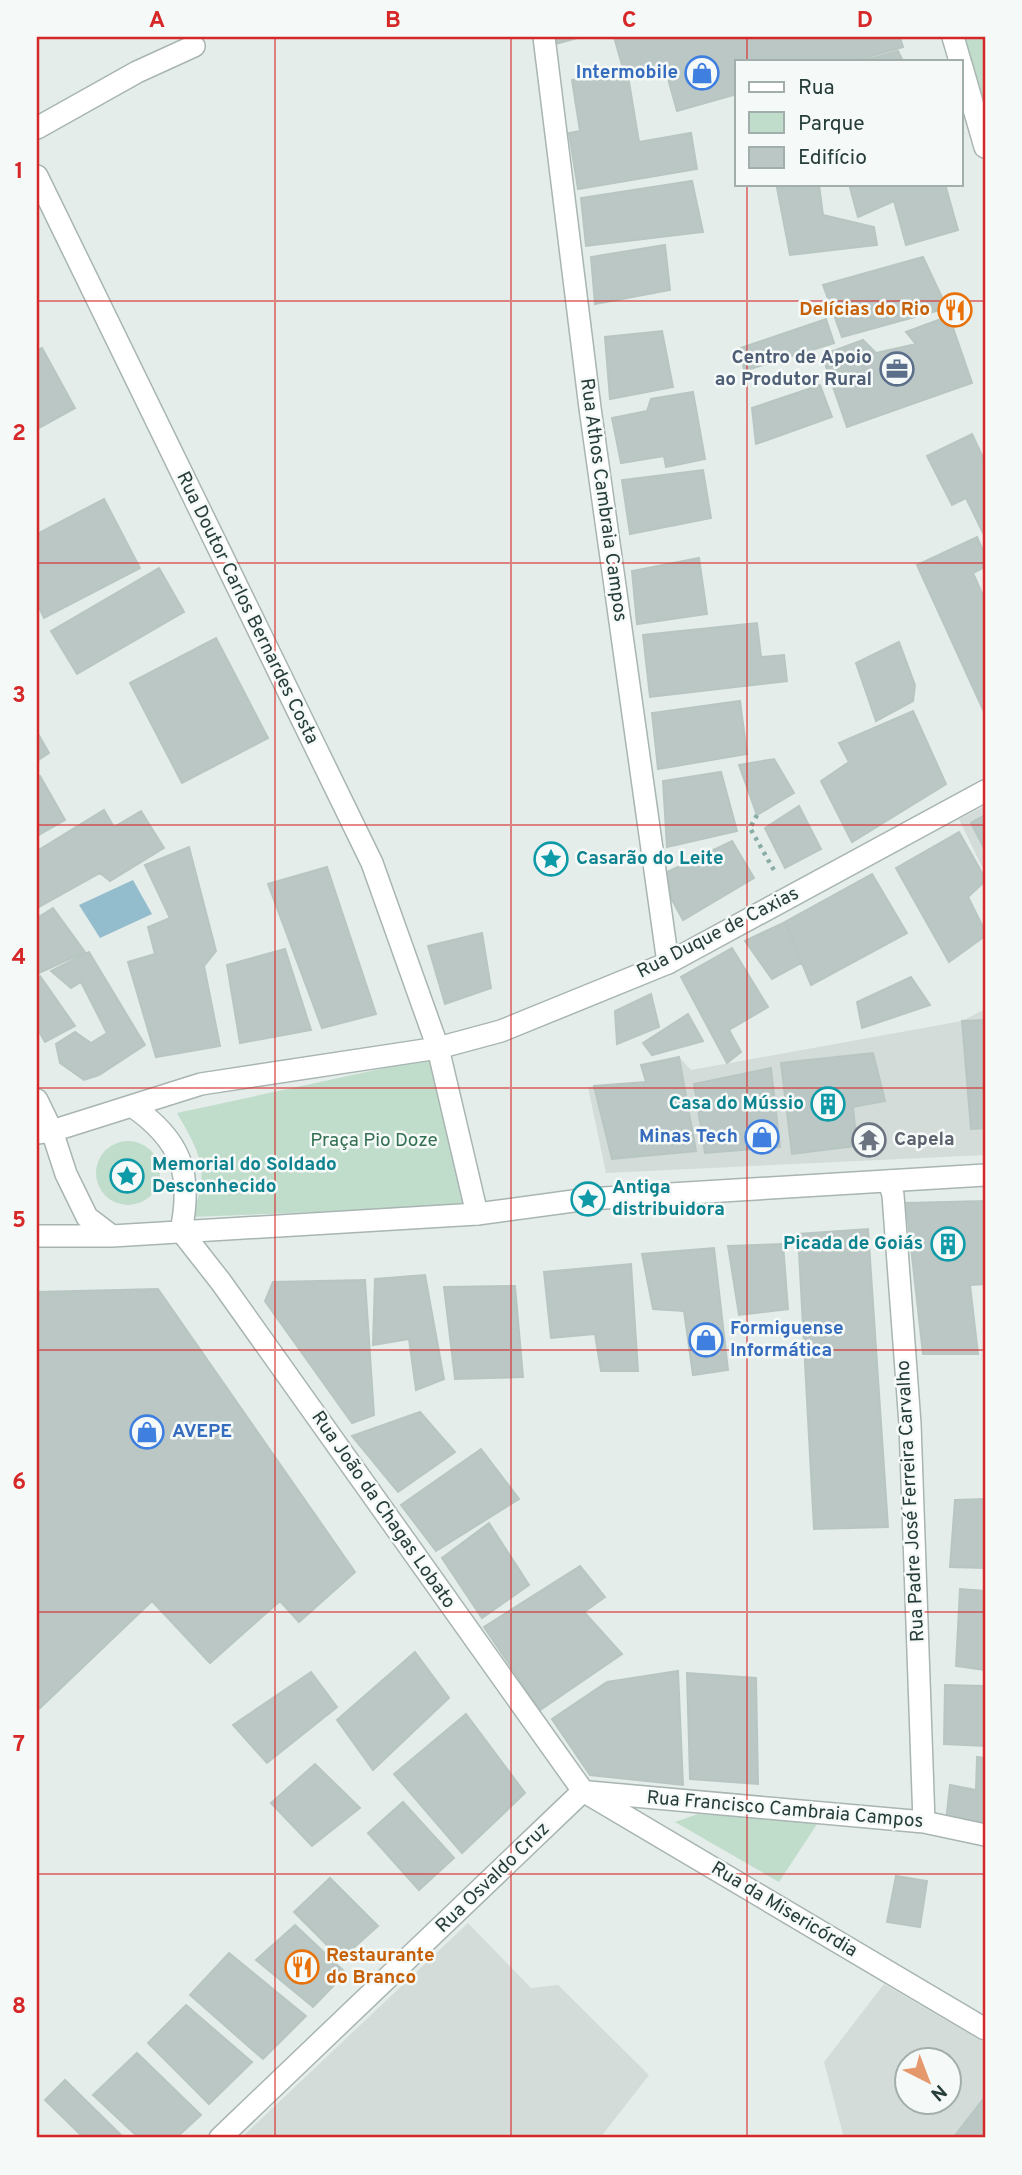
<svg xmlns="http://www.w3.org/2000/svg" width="1022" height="2175" font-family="Overpass,sans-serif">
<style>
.built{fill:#d3dcd9;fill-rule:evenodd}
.green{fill:#c0dccb}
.water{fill:#93bccc}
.building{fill:#bac7c4;stroke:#b8c6c2;stroke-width:2}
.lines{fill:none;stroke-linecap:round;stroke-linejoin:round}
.minor-casing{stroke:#a8b5b2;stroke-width:24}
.tertiary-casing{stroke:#a8b5b2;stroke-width:24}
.path{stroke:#88ada6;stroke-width:4.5;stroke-dasharray:3.5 5;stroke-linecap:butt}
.minor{stroke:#fff;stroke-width:21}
.tertiary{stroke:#fff;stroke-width:21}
.grid{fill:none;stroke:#d62828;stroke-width:2;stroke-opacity:0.55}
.labels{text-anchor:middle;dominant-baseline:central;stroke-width:5;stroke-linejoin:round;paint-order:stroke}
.shop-label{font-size:19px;font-weight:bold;fill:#366cbe;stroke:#f5f9f8;text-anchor:end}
.food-label{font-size:19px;font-weight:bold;fill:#c56008;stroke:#f5f9f8;text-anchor:end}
.service-label{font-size:19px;font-weight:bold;fill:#4e5e75;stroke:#f5f9f8;text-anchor:end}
.street-label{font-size:19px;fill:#263d3a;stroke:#f5f9f8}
.culture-label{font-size:19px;font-weight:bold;fill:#0d838f;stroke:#f5f9f8;text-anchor:start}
.worship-label{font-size:19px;font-weight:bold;fill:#5b616d;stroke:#f5f9f8;text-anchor:start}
.park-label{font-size:19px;fill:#337052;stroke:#f5f9f8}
.neatline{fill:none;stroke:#d62828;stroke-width:2.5}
.grid-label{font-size:23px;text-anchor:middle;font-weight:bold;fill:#d62828}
</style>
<rect width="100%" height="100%" fill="#e5edea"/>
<path class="built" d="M985,806v67l-26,-54z
M985,1009v146l-379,18 -18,-86 58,-5 -5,-17 38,-8 12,13 271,-49z
M468,1923l63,65 27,-3 91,90 -49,63h-359z
M884,1984l101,59v95h-141l-20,-76zM906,2060h42v42h-42z"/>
<path class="green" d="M956,37h29v94z
M431,1058l34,148 -274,11c20,-45 9,-64 -14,-104z
M96 1173a32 32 0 1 1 64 0a32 32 0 1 1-64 0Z
M698,1814l121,7 -40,61 -104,-60z"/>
<path class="water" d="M133,880l19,34 -52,24 -21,-33z"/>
<path class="building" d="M550,37h31l-29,8z
M614,37h286l3,10 -49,14h-117v33l-60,17 -12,-43 -39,11z
M898,51l5,10h-41z
M627,70l12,72 52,-9 6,36 -119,20 -9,-56 11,-2 -8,-51z
M692,181l11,51 -117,14 -5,-48z
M849,184h96l13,46 -52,15 -12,-44 -36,16z
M819,185l4,30 51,12 3,18 -87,10 -13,-67z
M665,245l5,45 -75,14 -4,-47z
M923,257l24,51 -105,29 -19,-52z
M949,316l23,67 -125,44 -25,-72 41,-15 13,13 40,-9 -10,-12z
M826,319l8,24 -90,28 -3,-23z
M662,331l11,56 -63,12 -5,-62z
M42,348l33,60 -38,21v-78z
M820,385l12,32 -76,27 -4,-36z
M693,392l12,67 -39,8 -2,-11 -43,7 -9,-45 35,-7 4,-12z
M972,434l13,28v75l-19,-39 -14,7 -25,-49z
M703,470l8,48 -81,16 -8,-54z
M104,499l36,69 -96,50 -7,-15v-69z
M977,537l8,18v12l-12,6 12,27v114l-68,-149z
M699,558l8,56 -70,10 -5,-53z
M159,568l25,44 -107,62 -26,-43z
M757,623l4,34 23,-2 3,26 -137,16 -7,-62z
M216,638l52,100 -86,45 -52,-100z
M899,642l16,43 -2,16 -37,20 -20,-58z
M740,701l7,53 -89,15 -6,-56z
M913,711l33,73 -94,58 -31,-61 28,-19 -10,-19z
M37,732l12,21 -12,8z
M774,759l20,34 -37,22 -18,-50z
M721,772l16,59 -70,16 -4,-66z
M40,776l25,44 -28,16v-59z
M799,806l22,43 -36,19 -20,-40z
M104,810l10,17 27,-16 23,37 -54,33 -10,-8 -63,35v-57z
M985,815v35l-14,-27z
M959,832l26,46v3l-17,16 17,34v5l-36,26 -53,-94z
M732,841l22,37 -71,42 -24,-44z
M189,847l27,104 -12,15 16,80 -64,11 -28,-95 27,-8 -7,-27 22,-9 -25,-53z
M327,867l49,147 -54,14 -54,-144z
M872,874l35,59 -96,52 -26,-63z
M53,908l32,44 -48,22v-56z
M785,922l16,41 -29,16 -27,-38z
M482,933l9,55 -46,16 -17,-58z
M732,948l36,59 -39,23 12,22 -14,11 -46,-86z
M285,949l26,81 -71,13 -13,-78z
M89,952l56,93 -46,30 -15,5 -24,-17 -4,-19 19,-12 16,11 16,-10 -26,-51 -10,6 -20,-17z
M40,976l35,50 -30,16 -8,-14v-50z
M911,977l19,28 -68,23 -5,-26z
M651,994l8,33 -42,17 -2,-33z
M688,1014l15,27 -51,14 -9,-12z
M985,1020v108l-14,1 -9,-108z
M873,1053l12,48 -32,6 4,39 -65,8 -11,-91z
M679,1057l17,94 -84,8 -18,-73 52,-4 -5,-17z
M771,1068l9,79 -75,6 -11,-69z
M985,1201v83l-15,1 8,69h-55l-17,-151z
M868,1229l20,298 -74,2 -16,-295z
M783,1244l5,65 -49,6 -11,-69z
M714,1248l14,122 -35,5 -9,-64 -31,-2 -11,-55z
M631,1264l7,107h-37l-6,-37 -44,4 -7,-66z
M425,1275l19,104 -28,11 -7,-51 -36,6 2,-66z
M365,1280l9,135 -22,8 -87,-122 8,-19z
M515,1286l8,91 -68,2 -11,-92z
M158,1289l197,283 -56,50 -19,-21 -70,62 -58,-62 -115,110v-419z
M420,1412l35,40 -57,40 -46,-56z
M481,1449l38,50 -83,52 -35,-46z
M985,1499v69l-35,-1 5,-67z
M489,1523l40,62 -47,33 -40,-60z
M580,1566l25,31 -21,15 38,42 -82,56 -56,-83z
M960,1589l25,2v79l-29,-4z
M415,1652l34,46 -76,72 -36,-50z
M678,1671l5,114 -93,-10 -38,-56 55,-37z
M311,1672l26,35 -70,56 -34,-38z
M687,1673l69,5 2,106 -68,-5z
M945,1685l40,1v60l-41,-2z
M466,1714l59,79 -63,60 -68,-79z
M977,1757l8,1v66l-39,-3 4,-36 26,5z
M315,1764l45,44 -48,38 -41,-43z
M403,1802l51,56 -35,32 -51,-57z
M896,1876l31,5 -7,46 -33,-5z
M330,1878l48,48 -37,33 -47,-47z
M295,1925l51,48 -33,34 -57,-47z
M229,1953l77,63 -43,43 -73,-64z
M186,2005l66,57 -43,42 -61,-61z
M137,2053l64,62 -25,23h-37l-46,-43z
M65,2080l59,58h-40l-39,-38z
M985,2097v41h-32z"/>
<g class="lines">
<defs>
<path id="minor" d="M544,37l46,371 78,555
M37,128l100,-56 57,-26
M37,176l335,687 66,185 39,166
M37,1100l15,31
M889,1181l4,14 17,229 14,398
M181,1231l40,51 362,509 402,238
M589,1792l335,30 61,13"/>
<path id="tertiary" d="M953,37l7,24
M961,64l24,83
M132,1106c49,34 61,67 49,125
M52,1131l14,43 21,43 25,19
M37,1133l15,-2 149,-47 237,-36 63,-17 167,-68 317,-172
M37,1236h75l365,-22 111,-15 397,-24
M220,2138l363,-347"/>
</defs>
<use href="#minor" class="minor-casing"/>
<use href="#tertiary" class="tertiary-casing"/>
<path class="path" d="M757,815l-7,13 25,44"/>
<use href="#minor" class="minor"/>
<use href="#tertiary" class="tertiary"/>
</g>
<path class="grid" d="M275,37v2101M511,37v2101M747,37v24M747,184v1954M37,301h948M37,563h948M37,825h948M37,1088h948M37,1350h948M37,1612h948M37,1874h948"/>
<defs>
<symbol id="shop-ring" viewBox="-11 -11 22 22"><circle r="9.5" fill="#f5f9f8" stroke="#3f7fe0" stroke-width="1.5"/><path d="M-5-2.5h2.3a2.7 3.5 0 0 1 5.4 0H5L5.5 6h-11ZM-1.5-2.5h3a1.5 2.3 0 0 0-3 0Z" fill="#3f7fe0"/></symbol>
<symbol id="restaurant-ring" viewBox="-11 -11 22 22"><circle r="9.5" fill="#f5f9f8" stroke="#e8710a" stroke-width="1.5"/><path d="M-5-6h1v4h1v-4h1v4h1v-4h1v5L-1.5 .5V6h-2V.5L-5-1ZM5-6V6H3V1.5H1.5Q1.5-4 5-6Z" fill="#e8710a"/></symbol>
<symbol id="office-ring" viewBox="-11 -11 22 22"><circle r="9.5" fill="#f5f9f8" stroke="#5c6f8a" stroke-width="1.5"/><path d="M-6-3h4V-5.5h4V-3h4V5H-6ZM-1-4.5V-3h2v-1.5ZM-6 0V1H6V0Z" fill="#5c6f8a"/></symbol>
<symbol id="sight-ring" viewBox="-11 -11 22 22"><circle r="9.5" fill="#f5f9f8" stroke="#0f9aa8" stroke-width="1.5"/><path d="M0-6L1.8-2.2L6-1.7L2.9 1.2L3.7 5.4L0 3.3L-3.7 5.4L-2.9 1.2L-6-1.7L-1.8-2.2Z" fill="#0f9aa8"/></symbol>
<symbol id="building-ring" viewBox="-11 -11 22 22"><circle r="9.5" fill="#f5f9f8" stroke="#0f9aa8" stroke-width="1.5"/><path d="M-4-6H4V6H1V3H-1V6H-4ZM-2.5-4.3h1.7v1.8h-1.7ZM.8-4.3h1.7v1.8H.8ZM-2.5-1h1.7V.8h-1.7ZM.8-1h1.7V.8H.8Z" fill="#0f9aa8"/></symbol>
<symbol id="temple-ring" viewBox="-11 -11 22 22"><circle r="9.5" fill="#f5f9f8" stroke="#6b7280" stroke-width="1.5"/><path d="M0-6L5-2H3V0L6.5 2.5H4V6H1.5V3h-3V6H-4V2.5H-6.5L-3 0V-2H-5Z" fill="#6b7280"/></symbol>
</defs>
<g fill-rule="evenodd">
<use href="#shop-ring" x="683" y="54" width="38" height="38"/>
<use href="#restaurant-ring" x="936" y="291" width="38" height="38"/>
<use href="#office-ring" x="878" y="350" width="38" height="38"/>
<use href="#sight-ring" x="532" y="840" width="38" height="38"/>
<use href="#building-ring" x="809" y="1085" width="38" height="38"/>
<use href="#shop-ring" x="743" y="1118" width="38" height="38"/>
<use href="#temple-ring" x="850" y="1121" width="38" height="38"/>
<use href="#sight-ring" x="108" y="1157" width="38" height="38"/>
<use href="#sight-ring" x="569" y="1180" width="38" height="38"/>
<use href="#building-ring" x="929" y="1225" width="38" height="38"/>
<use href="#shop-ring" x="687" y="1321" width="38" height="38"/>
<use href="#shop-ring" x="128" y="1413" width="38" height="38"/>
<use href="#restaurant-ring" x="283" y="1948" width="38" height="38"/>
</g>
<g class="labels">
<g class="shop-label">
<text x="678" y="73">Intermobile</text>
<text x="738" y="1137">Minas Tech</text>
<text x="730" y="1329" text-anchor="start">Formiguense<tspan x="730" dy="22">Informática</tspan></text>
<text x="172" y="1432" text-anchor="start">AVEPE</text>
</g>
<g class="food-label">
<text x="930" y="310">Delícias do Rio</text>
<text x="326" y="1956" text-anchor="start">Restaurante<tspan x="326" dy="22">do Branco</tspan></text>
</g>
<g class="service-label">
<text x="872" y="358">Centro de Apoio<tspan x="872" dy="22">ao Produtor Rural</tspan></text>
</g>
<g class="street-label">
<text transform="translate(603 500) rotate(82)">Rua Athos Cambraia Campos</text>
<text transform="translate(247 608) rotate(64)">Rua Doutor Carlos Bernardes Costa</text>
<text transform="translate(718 933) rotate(-27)">Rua Duque de Caxias</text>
<text transform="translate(911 1501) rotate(-93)">Rua Padre José Ferreira Carvalho</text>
<text transform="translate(383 1510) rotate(55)">Rua João da Chagas Lobato</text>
<text transform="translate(785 1810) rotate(5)">Rua Francisco Cambraia Campos</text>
<text transform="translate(493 1878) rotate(-44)">Rua Osvaldo Cruz</text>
<text transform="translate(784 1910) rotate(31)">Rua da Misericórdia</text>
</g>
<g class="culture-label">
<text x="576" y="859">Casarão do Leite</text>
<text x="804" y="1104" text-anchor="end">Casa do Mússio</text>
<text x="152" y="1165">Memorial do Soldado<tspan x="152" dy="22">Desconhecido</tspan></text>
<text x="612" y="1188">Antiga<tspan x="612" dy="22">distribuidora</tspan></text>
<text x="923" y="1244" text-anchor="end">Picada de Goiás</text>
</g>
<g class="worship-label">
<text x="894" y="1140">Capela</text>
</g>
<g class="park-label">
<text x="374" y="1141">Praça Pio Doze</text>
</g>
</g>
<rect width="1022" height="2175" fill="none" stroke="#f5f9f8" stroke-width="77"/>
<rect x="735" y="60" width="228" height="126" fill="#f5f9f8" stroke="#a2aeac" stroke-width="2"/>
<rect x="749" y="82" width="35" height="10" fill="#ffffff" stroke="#a2aeac" stroke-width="2"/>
<text x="798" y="94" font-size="21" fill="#263d3a">Rua</text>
<rect x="749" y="112" width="35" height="21" fill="#c0dccb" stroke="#a2aeac" stroke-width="2"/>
<text x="798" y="130" font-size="21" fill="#263d3a">Parque</text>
<rect x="749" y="147" width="35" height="21" fill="#bac7c4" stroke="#a2aeac" stroke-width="2"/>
<text x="798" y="164" font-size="21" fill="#263d3a">Edifício</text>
<g transform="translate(928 2081) rotate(138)"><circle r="33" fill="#f5f9f8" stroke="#a2aeac" stroke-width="2"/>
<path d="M0-5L12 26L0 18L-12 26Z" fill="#e5986b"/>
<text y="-10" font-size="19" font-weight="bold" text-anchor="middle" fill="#263d3a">N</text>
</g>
<rect x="38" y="38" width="946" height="2098" class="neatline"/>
<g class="grid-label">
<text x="157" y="27">A</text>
<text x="393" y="27">B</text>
<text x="629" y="27">C</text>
<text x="865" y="27">D</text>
<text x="19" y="178">1</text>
<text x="19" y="440">2</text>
<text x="19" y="702">3</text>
<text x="19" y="964">4</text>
<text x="19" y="1227">5</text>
<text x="19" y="1489">6</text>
<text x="19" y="1751">7</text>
<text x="19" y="2013">8</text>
</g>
</svg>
